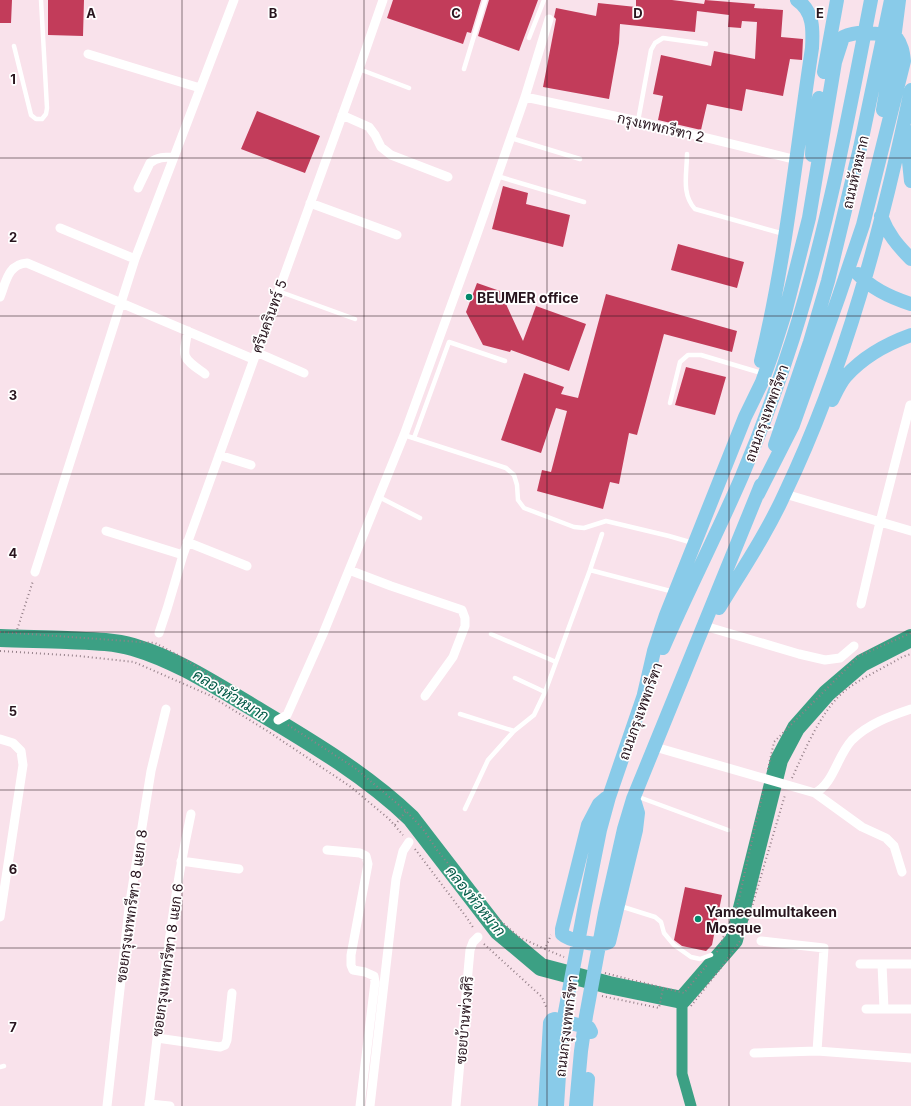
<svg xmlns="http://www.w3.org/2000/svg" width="911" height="1106" font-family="Inter,Sarabun,sans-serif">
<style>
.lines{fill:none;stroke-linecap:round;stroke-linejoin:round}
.canal{stroke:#3ca084;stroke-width:11}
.river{stroke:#3ca084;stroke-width:18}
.building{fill:#c23c5a}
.path{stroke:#958089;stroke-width:2;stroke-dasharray:1 3;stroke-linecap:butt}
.service{stroke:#fff;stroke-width:4.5}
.minor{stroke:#fff;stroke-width:9}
.primary{stroke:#89cbe9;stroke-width:14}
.grid{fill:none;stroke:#28151e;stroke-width:1;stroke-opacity:0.55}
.poi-dot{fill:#04886c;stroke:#fff;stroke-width:1.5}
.labels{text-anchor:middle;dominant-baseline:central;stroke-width:3.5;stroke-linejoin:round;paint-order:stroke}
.street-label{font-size:14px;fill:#28151e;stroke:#fff}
.poi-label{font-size:14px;font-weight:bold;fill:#28151e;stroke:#fff;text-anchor:start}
.water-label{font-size:15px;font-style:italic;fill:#025946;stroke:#fff}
.grid-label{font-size:13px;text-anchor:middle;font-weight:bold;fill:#28151e;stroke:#fff;stroke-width:3.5;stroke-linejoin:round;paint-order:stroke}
</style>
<rect width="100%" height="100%" fill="#f9e2eb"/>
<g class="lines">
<path class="canal" d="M682,1000v74l9,32"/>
<path class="river" d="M0,638c22,1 45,1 67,2 22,1 45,1 66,7 44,13 80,37 119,60 55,33 112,66 159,111l87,113 43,36 68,18 73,15 52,-60 45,-180 17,-32 31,-35 35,-30 49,-25"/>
</g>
<path class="building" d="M0,0h12l-1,23h-11z
M48,0h36l-1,36 -35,-1z
M393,0h88l-10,33 -4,-1 -4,12 -76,-26z
M489,0h49l-19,51 -41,-15z
M636,0h36l32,4 1,-4 50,4 -1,4 29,2 -2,27 22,2 -1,21 -12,-1 -7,37 -37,-7 -4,22 -35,-7 -6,26 -43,-10 5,-24 -10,-2 8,-39 50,11 3,-15 41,8 2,-37 -15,-1 -1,7 -13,-1 1,-12 -32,-4 -2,21 -75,-8 -1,19 -10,56 -66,-12 13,-68 -2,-2 2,-9 40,8 2,-13 38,4z
M257,111l63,25 -15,37 -64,-24z
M503,186l25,7 -2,11 44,11 -7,32 -71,-18z
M678,244l66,18 -7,26 -66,-18z
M477,283l23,8 23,50 13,-35 50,18 -17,47 -58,-21 -1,2 -27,-7 -17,-33z
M606,294l131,37 -5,21 -68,-18 -27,101 -8,-2 -10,51 -9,-2 -7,27 -66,-18 5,-21 9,2 16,-61 -11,-3 -15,45 -40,-13 23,-67 40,14 -3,7 17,4z
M686,367l40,10 -11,38 -40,-10z
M685,887l37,8 -10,50 -6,6 -24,-5 -8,-6z"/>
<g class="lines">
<path class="path" d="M0,632l155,11 23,12 92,59
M16,633l17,-52
M0,651l79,5 55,6 75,33 60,37 82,55 38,32 14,16
M288,725l67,43 51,43 17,18 14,21 46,56 36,31 26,12 6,-14
M768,769l6,-27 85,-86 52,-23
M792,778c13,-28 30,-70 55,-89 16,-12 37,-21 55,-32l9,-3
M395,825l11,-14
M415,849l52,69 7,11
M484,944l58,53 5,12
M545,949l19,8
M717,952l21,-49 26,-116
M605,973l79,20 23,-28
M602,996l57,12 4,-20
M691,1006l29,-37 23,-32 42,-142"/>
<path class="service" d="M529,38l15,-38
M14,46l17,69 5,4h6l4,-5 1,-6 -6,-108
M359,69l50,19
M464,69l21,-69
M638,121l13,-71 4,-7 8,-5 43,6
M511,138l69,21
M687,154c0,19 -6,40 8,55l89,25
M497,176l87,26
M278,291l77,28
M670,403l10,-41 8,-7h13l57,17
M404,435l102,33 8,7 3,10 1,15 6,8 50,19 10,1 22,-7 63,15 24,7
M414,438l35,-96 56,19
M379,497l41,21
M590,570l84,22
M491,634l65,28
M515,678l30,14
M460,714l54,17
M636,796l92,34
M465,809l23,-49 26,-29 20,-16 11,-23 45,-122 12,-36
M620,906l35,11 6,5 3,11 10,12 17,12 9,2 11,-4
M0,1067l4,-1"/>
<path class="minor" d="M88,54l112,34
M525,97l113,24 159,39
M342,115l27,12 6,8 6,12 10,8 57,22
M138,188l12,-25c7,-6 15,-6 24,-6
M310,203l87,32
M60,228l75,31
M0,297c6,-15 8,-33 27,-34l226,96
M188,331c-6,28 -6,26 17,43
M256,352l48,21
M219,455l32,10
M785,494l126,37
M106,531l77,24
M187,542l60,24
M349,570l42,16 71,24 3,8v8l-12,31 -28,39
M35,572l100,-313 99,-259
M861,604l19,-82 30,-117
M708,627l91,27 26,6 15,-2 14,-12
M159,633l8,-24 16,-54 176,-486 24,-69
M278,720l9,-5 36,-81 81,-199 72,-198 49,-140 24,-78
M0,739l13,4 8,8 2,14 -23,152
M655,747l160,46c19,-10 22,-37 37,-53 16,-16 38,-24 59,-31
M815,793l47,34 24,11 8,8 8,26
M327,850l33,3 6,3 2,8 -17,91v10l2,5 12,2 9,4 1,6 -15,124
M181,861l58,8
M761,941l63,7 -7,103
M860,964h51
M882,964l2,45
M866,1009h45
M157,1038l63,9 5,-2 2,-5 5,-47
M754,1053l63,-2 94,7
M149,1104l21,2
M107,1106l22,-198 22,-137 15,-62
M149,1106c12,-98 21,-195 42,-292
M370,1106l26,-227 7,-28 6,-9
M456,1106l14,-156 3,-8 5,-5"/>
<path class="primary" d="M824,72l13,-72
M883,110l8,-47 8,-63
M909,132l-1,20 3,29
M812,155l1,-22 6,-35
M881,216c7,18 16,29 30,43
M858,274c14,15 34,24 53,30
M761,361c25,-103 35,-208 51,-313 1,-17 2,-37 -15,-48
M832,400c4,-8 8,-17 14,-24 18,-20 40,-32 65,-41
M775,445l35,-103 18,-61 32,-133 31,-148
M719,608c23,-38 48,-75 66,-115 61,-128 97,-265 126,-403
M663,648c25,-58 54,-114 79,-172 19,-45 36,-91 51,-138 35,-110 56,-225 78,-338
M644,694l10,-43 12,-36 79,-198 17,-35 10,-28 13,-41 24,-95 26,-156 8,-25c17,-8 35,-3 53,0 6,8 7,15 8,24l-41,164 -24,71 -46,129 -35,69
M606,798l-7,6 -11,21 -26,104v5c7,7 39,13 47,8l27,-112 2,-17 -3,-10
M545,1106l5,-83 2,-3 3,-1 31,8 3,1 2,4
M557,1106l4,-62 4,-32 20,-107 15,-75 9,-33 38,-111
M576,1106l5,-55 5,-35 19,-103 19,-84 9,-30 128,-314
M586,1106l2,-27"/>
</g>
<path class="grid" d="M182,0v1106M364,0v1106M547,0v1106M729,0v1106M0,158h911M0,316h911M0,474h911M0,632h911M0,790h911M0,948h911"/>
<g class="poi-dot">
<circle cx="469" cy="297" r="4"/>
<circle cx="698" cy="919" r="4"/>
</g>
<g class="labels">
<g class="street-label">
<text transform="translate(661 127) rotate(13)">กรุงเทพกรีฑา 2</text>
<text transform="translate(855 172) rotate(-77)">ถนนหัวหมาก</text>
<text transform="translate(269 316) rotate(-70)">ศรีนครินทร์ 5</text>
<text transform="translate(766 413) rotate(-70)">ถนนกรุงเทพกรีฑา</text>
<text transform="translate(640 711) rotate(-70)">ถนนกรุงเทพกรีฑา</text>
<text transform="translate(131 906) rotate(-82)">ซอยกรุงเทพกรีฑา 8 แยก 8</text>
<text transform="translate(167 960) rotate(-82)">ซอยกรุงเทพกรีฑา 8 แยก 6</text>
<text transform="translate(464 1020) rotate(-85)">ซอยบ้านพ่วงศิริ</text>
<text transform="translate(566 1026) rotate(-83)">ถนนกรุงเทพกรีฑา</text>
</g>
<g class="poi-label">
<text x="477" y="297">BEUMER office</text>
<text x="706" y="911">Yameeulmultakeen<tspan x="706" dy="16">Mosque</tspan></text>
</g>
<g class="water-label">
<text transform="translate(231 695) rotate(31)">คลองหัวหมาก</text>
<text transform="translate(476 901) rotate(51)">คลองหัวหมาก</text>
</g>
</g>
<g class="grid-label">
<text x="91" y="18">A</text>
<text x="273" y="18">B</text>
<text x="456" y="18">C</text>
<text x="638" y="18">D</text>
<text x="820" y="18">E</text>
<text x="13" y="84">1</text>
<text x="13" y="242">2</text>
<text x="13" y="400">3</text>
<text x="13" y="558">4</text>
<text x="13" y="716">5</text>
<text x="13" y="874">6</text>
<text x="13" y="1032">7</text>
</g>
</svg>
